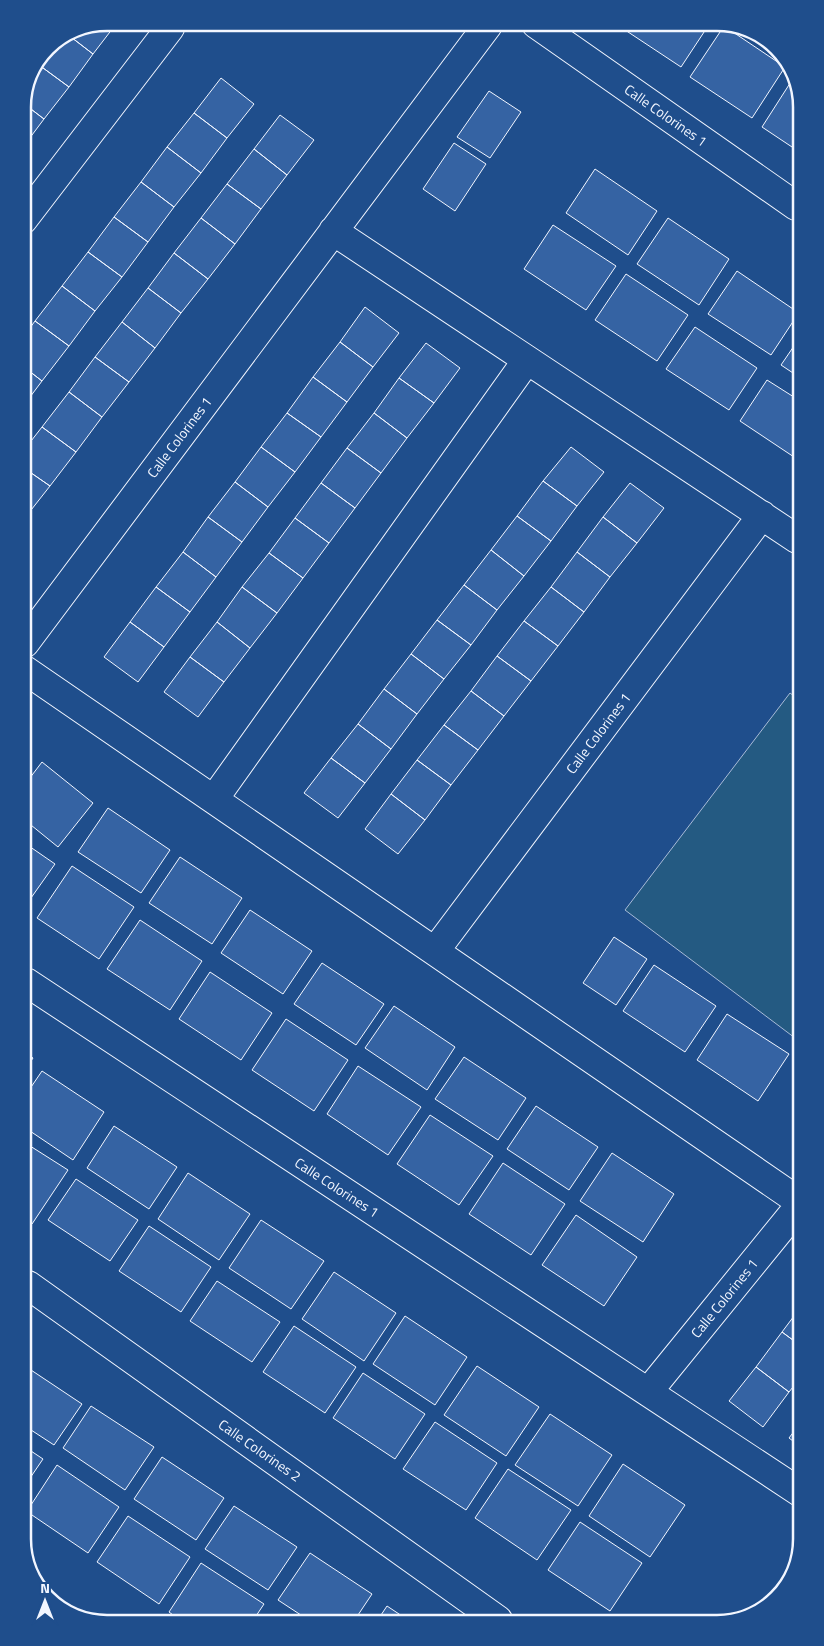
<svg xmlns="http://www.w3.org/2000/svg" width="824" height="1646" font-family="'Titillium Web',sans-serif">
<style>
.green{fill:#245a82;stroke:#a8bbd7}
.building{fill:#3563a3;stroke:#f2f6ff}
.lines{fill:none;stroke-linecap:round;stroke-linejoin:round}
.minor-casing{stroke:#f2f6ff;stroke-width:30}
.minor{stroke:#1f4e8c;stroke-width:28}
.labels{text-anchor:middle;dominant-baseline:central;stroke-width:4;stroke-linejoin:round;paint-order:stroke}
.street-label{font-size:14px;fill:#f2f6ff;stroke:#1f4e8c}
.rim{fill:none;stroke:#f2f6ff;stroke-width:2.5}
</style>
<rect width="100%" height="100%" fill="#1f4e8c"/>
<path class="green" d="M790,693l8,6 1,342 -174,-131z"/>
<path class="building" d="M710,23l-29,44 -62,-41 1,-2z
M724,26l61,41 -33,51 -62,-41z
M113,28l-20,26 -26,-20 8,-5z
M67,34l26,20 -24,33 -30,-22 9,-18z
M753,34l15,6 6,8z
M39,65l30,22 -25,32 -21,-16z
M794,77h1v72l-33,-22z
M221,78l33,26 -27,34 -33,-25z
M489,91l32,21 -31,46 -33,-21z
M23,103l21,16 -21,28z
M194,113l33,25 -26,35 -34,-26z
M280,115l34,25 -27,35 -33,-26z
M454,143l32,21 -31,47 -32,-22z
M167,147l34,26 -27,34 -33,-25z
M254,149l33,26 -26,34 -34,-25z
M595,169l62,42 -29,44 -62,-42z
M141,182l33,25 -26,35 -34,-25z
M227,184l34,25 -26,35 -34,-26z
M114,217l34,25 -26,35 -34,-25z
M201,218l34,26 -27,35 -34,-26z
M668,218l61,41 -30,46 -62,-41z
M553,225l63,41 -30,44 -62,-41z
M88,252l34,25 -27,34 -33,-25z
M174,253l34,26 -27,34 -33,-25z
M737,271l59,40v6l-25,38 -63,-41z
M626,274l62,41 -31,46 -62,-41z
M62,286l33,25 -26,35 -34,-25z
M148,288l33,25 -26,35 -33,-26z
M365,307l34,26 -26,34 -33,-25z
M35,321l34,25 -27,35 -18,-14v-31z
M122,322l33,26 -26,34 -34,-25z
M695,327l62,41 -28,42 -63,-41z
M340,342l33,25 -26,35 -34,-25z
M426,343l34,25 -26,35 -35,-25z
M796,343v32l-15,-10z
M95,357l34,25 -27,35 -33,-25z
M24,367l18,14 -18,24z
M313,377l34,25 -26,35 -34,-24z
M399,378l35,25 -27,35 -33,-25z
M767,380l30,19v60l-57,-38z
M69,392l33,25 -26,35 -34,-25z
M287,413l34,24 -26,35 -34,-25z
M374,413l33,25 -26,35 -34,-25z
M42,427l34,25 -26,34 -26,-18v-18z
M261,447l34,25 -27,35 -33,-25z
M571,447l33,25 -27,34 -34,-25z
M347,448l34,25 -26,35 -34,-25z
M24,468l26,18 -26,33z
M543,481l34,25 -26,35 -34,-25z
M235,482l33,25 -26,35 -34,-25z
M321,483l34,25 -26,35 -34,-25z
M630,483l34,25 -27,35 -34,-26z
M517,516l34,25 -27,35 -33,-26z
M208,517l34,25 -26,35 -33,-25z
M603,517l34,26 -27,34 -33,-25z
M295,518l34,25 -26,35 -34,-25z
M491,550l33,26 -27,34 -33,-25z
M183,552l33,25 -26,35 -34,-25z
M577,552l33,25 -26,35 -33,-25z
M269,553l34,25 -26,35 -35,-26z
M464,585l33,25 -26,35 -34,-25z
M156,587l34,25 -26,35 -34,-25z
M242,587l35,26 -27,35 -33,-26z
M551,587l33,25 -26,34 -34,-25z
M437,620l34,25 -27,34 -33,-25z
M524,621l34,25 -27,35 -34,-25z
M130,622l34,25 -26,35 -34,-25z
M217,622l33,26 -26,34 -34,-25z
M411,654l33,25 -27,35 -33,-25z
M497,656l34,25 -27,35 -33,-25z
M190,657l34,25 -26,35 -34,-25z
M384,689l33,25 -26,35 -33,-25z
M471,691l33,25 -26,34 -34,-25z
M358,724l33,25 -26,34 -34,-25z
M444,725l34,25 -27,35 -34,-25z
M331,758l34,25 -27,35 -34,-25z
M417,760l34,25 -26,35 -34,-26z
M42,762l51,41 -35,44 -32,-26v-38z
M391,794l34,26 -27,34 -33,-25z
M108,808l62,42 -29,43 -63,-41z
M26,844l29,20 -29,41z
M180,857l62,41 -30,46 -63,-41z
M72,866l62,41 -35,52 -62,-41z
M250,910l62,41 -29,43 -62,-41z
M140,920l62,41 -32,49 -63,-41z
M614,937l33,22 -31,46 -33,-22z
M322,963l62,41 -28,41 -62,-41z
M654,965l62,41 -31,46 -62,-41z
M210,972l62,41 -31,47 -62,-41z
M394,1006l61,41 -28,43 -62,-42z
M727,1014l62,40 -31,47 -61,-41z
M286,1019l62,41 -34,51 -62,-41z
M27,1054l6,4 -6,9z
M464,1057l62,41 -28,42 -63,-41z
M358,1066l63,41 -33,48 -61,-41z
M42,1071l62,41 -31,48 -46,-31v-36z
M536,1106l62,41 -29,43 -62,-41z
M430,1115l63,41 -34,49 -62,-41z
M114,1126l63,41 -28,42 -62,-41z
M27,1144l41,26 -36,54 -5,-3z
M612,1153l62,41 -31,48 -63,-41z
M503,1163l62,41 -34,51 -62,-41z
M188,1173l62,41 -31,46 -61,-41z
M76,1179l62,41 -28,41 -62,-41z
M576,1215l61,42 -33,49 -62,-41z
M261,1220l63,41 -33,48 -62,-41z
M149,1226l62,41 -30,45 -62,-41z
M334,1272l62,41 -32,48 -62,-42z
M217,1281l63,41 -28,40 -62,-41z
M800,1308l1,38 -19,-14z
M405,1316l62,41 -32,48 -62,-41z
M294,1326l62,41 -31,46 -62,-41z
M782,1332l19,14v31l-12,15 -33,-25z
M477,1366l62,41 -33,49 -62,-41z
M756,1367l33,25 -26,35 -34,-26z
M28,1368l54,36 -28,41 -26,-17z
M363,1373l62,41 -30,45 -62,-41z
M91,1406l63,41 -29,43 -62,-42z
M550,1414l62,41 -34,51 -63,-41z
M435,1422l62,41 -31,47 -63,-41z
M801,1422v25l-12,-9z
M28,1449l15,10 -15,22z
M162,1457l62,41 -28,42 -62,-41z
M623,1464l62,41 -35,52 -61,-41z
M57,1465l62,42 -31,46 -59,-40v-5z
M508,1469l63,41 -34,50 -62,-42z
M234,1506l63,41 -29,43 -63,-41z
M128,1516l62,41 -31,47 -62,-42z
M580,1522l62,41 -32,48 -62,-41z
M310,1553l62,41 -18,27h-44l-32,-21z
M201,1563l63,41 -12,18 -68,1 -15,-11z
M387,1606l21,14 -31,1z"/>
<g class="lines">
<defs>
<path id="minor" d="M536,24l260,182
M23,220l147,-192
M333,231l464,308
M25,643l463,-618
M25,670l775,532
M214,799l313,-439
M435,951l327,-436
M26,982l775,511
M28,1285l470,335
M648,1392l152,-187"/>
</defs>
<use href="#minor" class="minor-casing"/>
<use href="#minor" class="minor"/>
</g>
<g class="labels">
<g class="street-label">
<text transform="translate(666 115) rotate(35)">Calle Colorines 1</text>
<text transform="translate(179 437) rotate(-53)">Calle Colorines 1</text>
<text transform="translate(598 733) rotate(-53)">Calle Colorines 1</text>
<text transform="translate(337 1187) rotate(33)">Calle Colorines 1</text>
<text transform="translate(724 1298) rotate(-51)">Calle Colorines 1</text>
<text transform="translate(260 1450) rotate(35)">Calle Colorines 2</text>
</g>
</g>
<path d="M0 0H824V1646H0ZM107 31H717A76 76 0 0 1 793 107V1539A76 76 0 0 1 717 1615H107A76 76 0 0 1 31 1539V107A76 76 0 0 1 107 31Z" fill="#1f4e8c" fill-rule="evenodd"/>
<path class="rim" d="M107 31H717A76 76 0 0 1 793 107V1539A76 76 0 0 1 717 1615H107A76 76 0 0 1 31 1539V107A76 76 0 0 1 107 31Z"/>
<g transform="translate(45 1601)" stroke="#1f4e8c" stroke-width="4" paint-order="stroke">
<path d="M0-4L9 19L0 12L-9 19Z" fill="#f2f6ff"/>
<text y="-8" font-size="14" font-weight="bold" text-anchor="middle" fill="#f2f6ff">N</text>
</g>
</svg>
